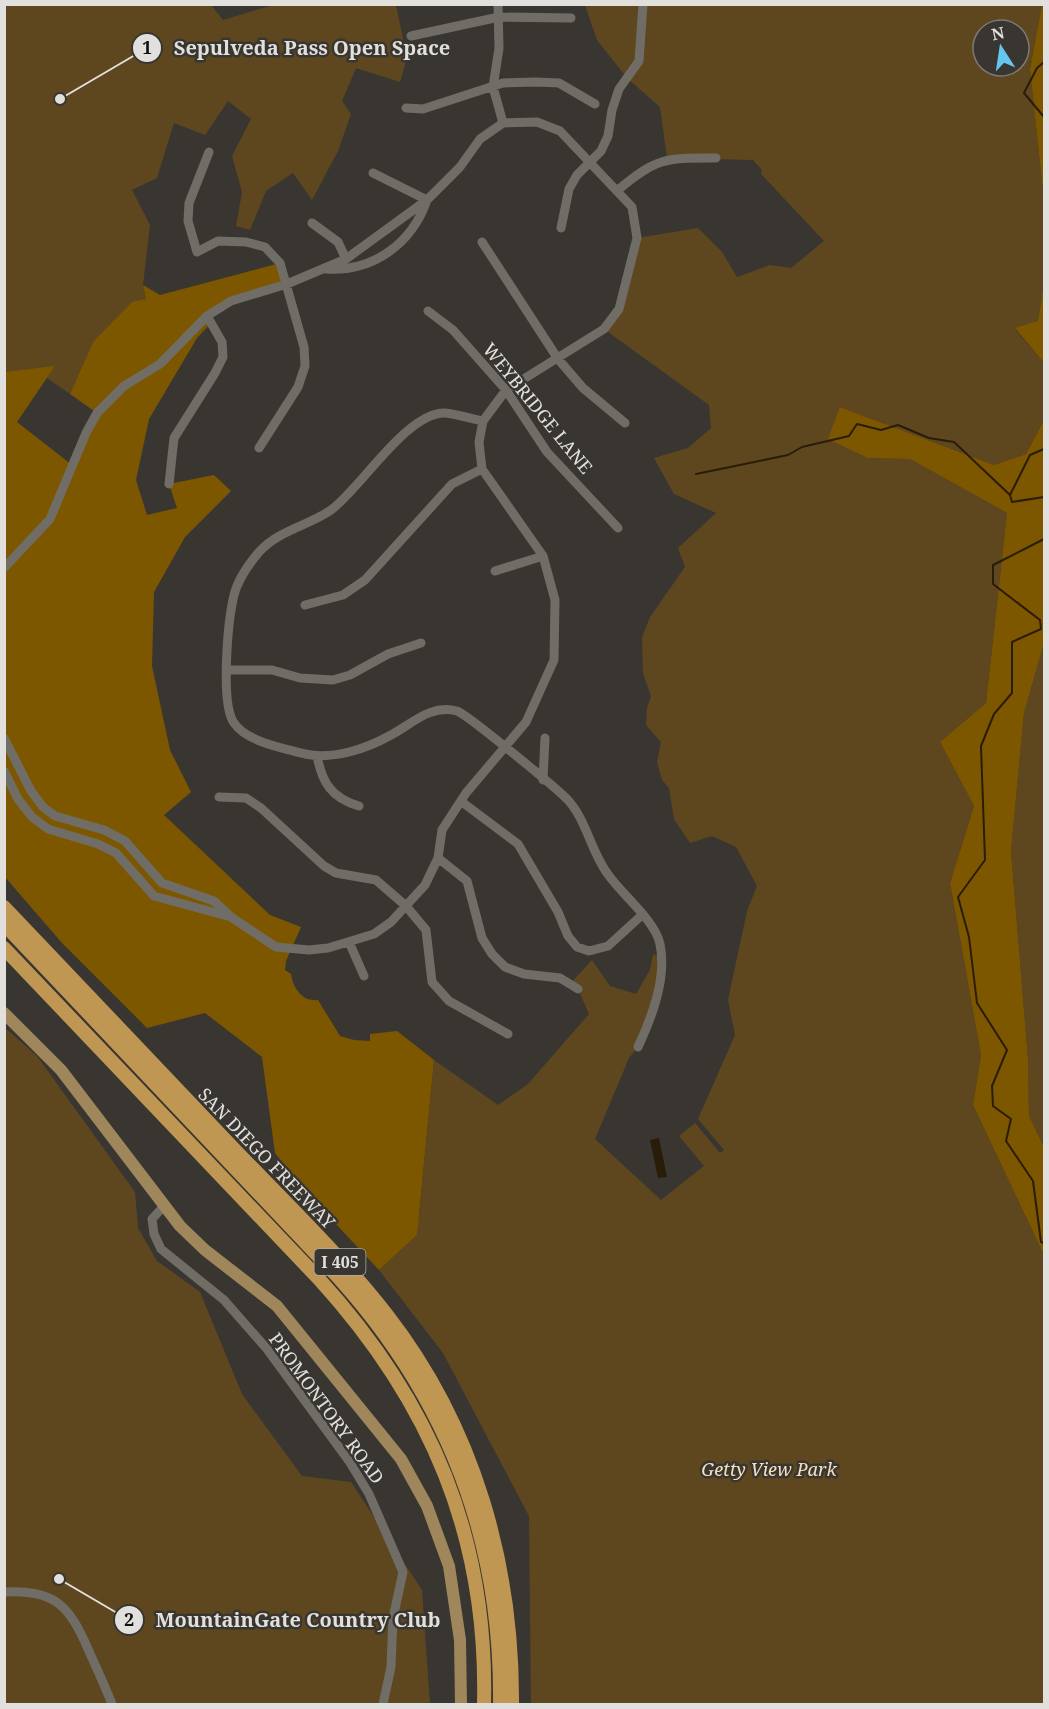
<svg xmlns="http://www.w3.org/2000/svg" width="1049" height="1709" font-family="'Noto Serif',serif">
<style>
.green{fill:#5e471f;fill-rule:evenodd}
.forest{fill:#7d5700}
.water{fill:#2a1d07}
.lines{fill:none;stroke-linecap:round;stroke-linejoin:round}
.stream{stroke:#2a1d07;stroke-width:2}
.minor{stroke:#706d67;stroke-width:9}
.major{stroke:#9f865b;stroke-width:12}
.highway{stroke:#bf9753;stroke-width:14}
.labels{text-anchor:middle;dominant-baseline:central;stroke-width:5;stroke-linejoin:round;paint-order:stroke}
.shield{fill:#393631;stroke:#afada9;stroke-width:1.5}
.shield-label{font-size:16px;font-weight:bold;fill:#e2e0dd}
.street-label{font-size:18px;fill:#e2e0dd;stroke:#393631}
.park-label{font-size:18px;font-style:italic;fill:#f6e0bd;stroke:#393631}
.leader{fill:none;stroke:#e2e0dd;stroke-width:2}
.callout-dot{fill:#e2e0dd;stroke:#393631;stroke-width:2}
.mark-label{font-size:18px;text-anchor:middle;font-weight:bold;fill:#111}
.callout-label{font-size:20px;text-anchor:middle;font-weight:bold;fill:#e2e0dd;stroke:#393631;stroke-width:5;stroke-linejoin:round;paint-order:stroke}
</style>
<rect width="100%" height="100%" fill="#393631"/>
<path class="green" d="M5,5h206l12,15 50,-15h123l11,53 -7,24 -44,-14 -14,33 9,13 -13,37 -26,49 -19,-27 -27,18 -16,39 -14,-4 6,-34 -10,-36 19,-37 -23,-18 -23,34 -31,-12 -17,55 -25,12 18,35 -7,60 3,14 -53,43 -23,52 -23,-16 7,-11 -49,5z
M585,5h457l-12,64 14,132v81l-6,39 -23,8 29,34v57l-18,34 -32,11 -154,-58 28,51 42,1 97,54 -21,190 -46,39 34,64 -24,77 31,172 -8,50 71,150v449h-513l-2,-188 -86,-163 -64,-83 38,-35 -4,-16 6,-3 15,-156 64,45 30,-21 61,-70 -11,-25 -8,-5 22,-24 18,26 26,8 14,-24 3,-16 9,4 -1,19 -23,70 -9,11 -34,81 66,61 43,-34 -25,-30 16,-13 25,30 4,-3 -26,-31 37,-84 -7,-35 19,-89 10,-25 -21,-39 -24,-11 -22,7 -16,-24 -5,-31 -7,-8 -5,-18 4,-20 -15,-17 1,-17 4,-12 -8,-23 -1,-36 8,-20 35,-50 -7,-19 38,-35 -42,-19 -20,-36 34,-10 23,-20 -2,-23 -105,-76 15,-20 18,-71 61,-10 24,24 15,25 33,-12 21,3 33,-27 -63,-67 1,-4 -9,-10 -86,-2 -7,-51 -33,-29 -30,-38zM983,30h36v36h-36z
M1044,643v504l-15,-31 -1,-57 -17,-208 13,-138z
M4,1027l33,29 98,136 3,36 19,33 43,31 42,102 60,82 49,6 71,108 8,114h-425z"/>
<path class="forest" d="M1042,5h2v196l-14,-132z
M280,263l7,21 -56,17 -24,14 4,8 -14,15 -48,81 -13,61 11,35 30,-7 -8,-24 45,-9 17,16 -46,46 -31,55 -2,74 18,84 21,42 -27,23 106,100 31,12 -15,34 -1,9 6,4c2,14 11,28 27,26l22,36 14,4 16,1v-7l27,-3 37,29 -17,175 -38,35 -74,-79 -30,-38 -13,-96 -57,-44 -58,15 -85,-85 -57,-66 -1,-505 51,-6 -38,56 55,43 25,-52 -27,-19 23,-52 39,-40 14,-3 -3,-14 17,10z
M1044,282v81l-29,-35 23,-7z
M840,407l154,58 32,-11 18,-34v223l-20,70 -13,138 17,208 1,57 15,31v108l-71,-150 8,-50 -31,-172 24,-77 -34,-64 46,-39 21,-190 -97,-54 -42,-1 -40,-19z"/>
<path class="water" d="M659,1138l8,39 -9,1 -8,-38z"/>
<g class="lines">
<path class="stream" d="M1044,62l-7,6 -13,25 20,24
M1044,449l-14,6 -20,40 2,7 32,-5
M696,474l92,-19 14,-8 47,-11 8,-12 24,6 17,-5 31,13 25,4 56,53
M1044,539l-51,26v19l47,36 1,9 -29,13v51l-18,21 -13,32 4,114 -27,37 11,40 8,66 30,47 -15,36 1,20 18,13 -5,22 27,40 8,61 3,1"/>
<path class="minor" d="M498,4l1,44 -6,39 10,36
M411,36l88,-19 72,1
M406,108l17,1 80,-26 33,-1 23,1 36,21
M209,152l-20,51 -1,18 9,31 21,-11 28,1 19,5 15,16 24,84 1,19 -7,21 -39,61
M618,190c39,-33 48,-32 98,-32
M312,223l26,19 8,17
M561,228l8,-39 8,-14 24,-24 7,-15 4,-26 7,-21 20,-28 4,-57
M482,242l76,117 25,29 42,35
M326,269c48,3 86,-26 101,-69l-54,-27
M428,311l25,19 53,60 41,62 71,76
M483,421c-12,-2 -26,-7 -38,-8 -38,-1 -84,75 -114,97 -23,16 -52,20 -72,42 -11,13 -21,27 -25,43 -6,25 -14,108 0,128 13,19 49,25 71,31 28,6 61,-5 86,-19 21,-11 39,-31 66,-24 11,4 98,76 110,88 19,20 24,52 40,74 14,21 48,47 53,71 7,34 -8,73 -22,103
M169,484l5,-46 41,-65 8,-16 -1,-15 -15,-26
M4,568l46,-49 36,-86 11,-20 27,-27 36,-22 47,-48 24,-15 56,-17 59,-25 81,-59 33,-33 20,-28 23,-16 34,-1 23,9 72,76 5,31 -18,71 -15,20 -98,61 -23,31 -4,21 3,27 61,87 12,44 -1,60 -28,62 -60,71 -24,37 -4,28 -13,27 -34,37 -17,12 -46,14 -19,2 -33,-3 -45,-30 -17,-16 -52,-18 -37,-42 -21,-11 -49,-14 -12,-9 -12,-16 -27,-53
M495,571l48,-15
M305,605l38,-10 22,-15 87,-96 30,-15
M227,670h45l28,8 33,2 17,-5 38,-21 33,-11
M317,756c5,26 14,42 42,50
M4,771l14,28 14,18 16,12 50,15 18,9 38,43 77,21
M543,780l2,-42
M219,797l27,1 15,10 63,58 12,7 40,7 30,26 20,24 6,52 17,19 59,33
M462,802l56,42 40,68 10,24 9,11 12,4 19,-5 34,-31
M438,858l29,23 15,57 10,16 13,13 19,7 36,4 18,11
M349,942l15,34
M164,1206l-12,13 2,15 7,15 63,51 43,49 82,112 20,33 34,78 -10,46 -2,49 -8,37
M4,1592c50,-3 65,13 84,57 8,18 17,37 24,55"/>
<path class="major" d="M4,1013l57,57 119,156 25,24 72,56 124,153 26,47 22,60 11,74 1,64"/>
<path class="highway" d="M4,907c77,81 153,162 230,242 52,54 107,107 153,166 87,112 126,250 125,389
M4,924l335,354c109,121 163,264 161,426
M4,948l315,331c112,123 169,258 165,425"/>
</g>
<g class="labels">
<rect class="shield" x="314.5" y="1249" width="51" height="26" rx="4.5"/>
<g class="shield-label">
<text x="340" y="1262">I 405</text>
</g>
<g class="street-label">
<text transform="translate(538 408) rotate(51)">WEYBRIDGE LANE</text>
<text transform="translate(267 1158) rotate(46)">SAN DIEGO FREEWAY</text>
<text transform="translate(327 1408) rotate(54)">PROMONTORY ROAD</text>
</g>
<g class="park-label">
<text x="769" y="1469">Getty View Park</text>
</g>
</g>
<path class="leader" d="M60 99L147 48M59 1579L129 1620"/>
<g class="callout-dot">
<circle cx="60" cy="99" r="6"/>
<circle cx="59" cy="1579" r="6"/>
<circle cx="147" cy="48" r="15"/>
<circle cx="129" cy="1620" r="15"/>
</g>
<g class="mark-label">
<text x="147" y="54">1</text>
<text x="129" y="1626">2</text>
</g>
<g class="callout-label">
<text x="312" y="55">Sepulveda Pass Open Space</text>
<text x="298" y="1627">MountainGate Country Club</text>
</g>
<rect width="1049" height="1709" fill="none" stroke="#e2e0dd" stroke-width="12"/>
<g transform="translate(1001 48) rotate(348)"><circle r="28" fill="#393631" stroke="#7d7a76" stroke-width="1.5"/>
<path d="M0-4.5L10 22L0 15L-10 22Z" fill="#65c5ee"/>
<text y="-9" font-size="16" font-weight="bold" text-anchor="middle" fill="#e2e0dd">N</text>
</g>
</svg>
